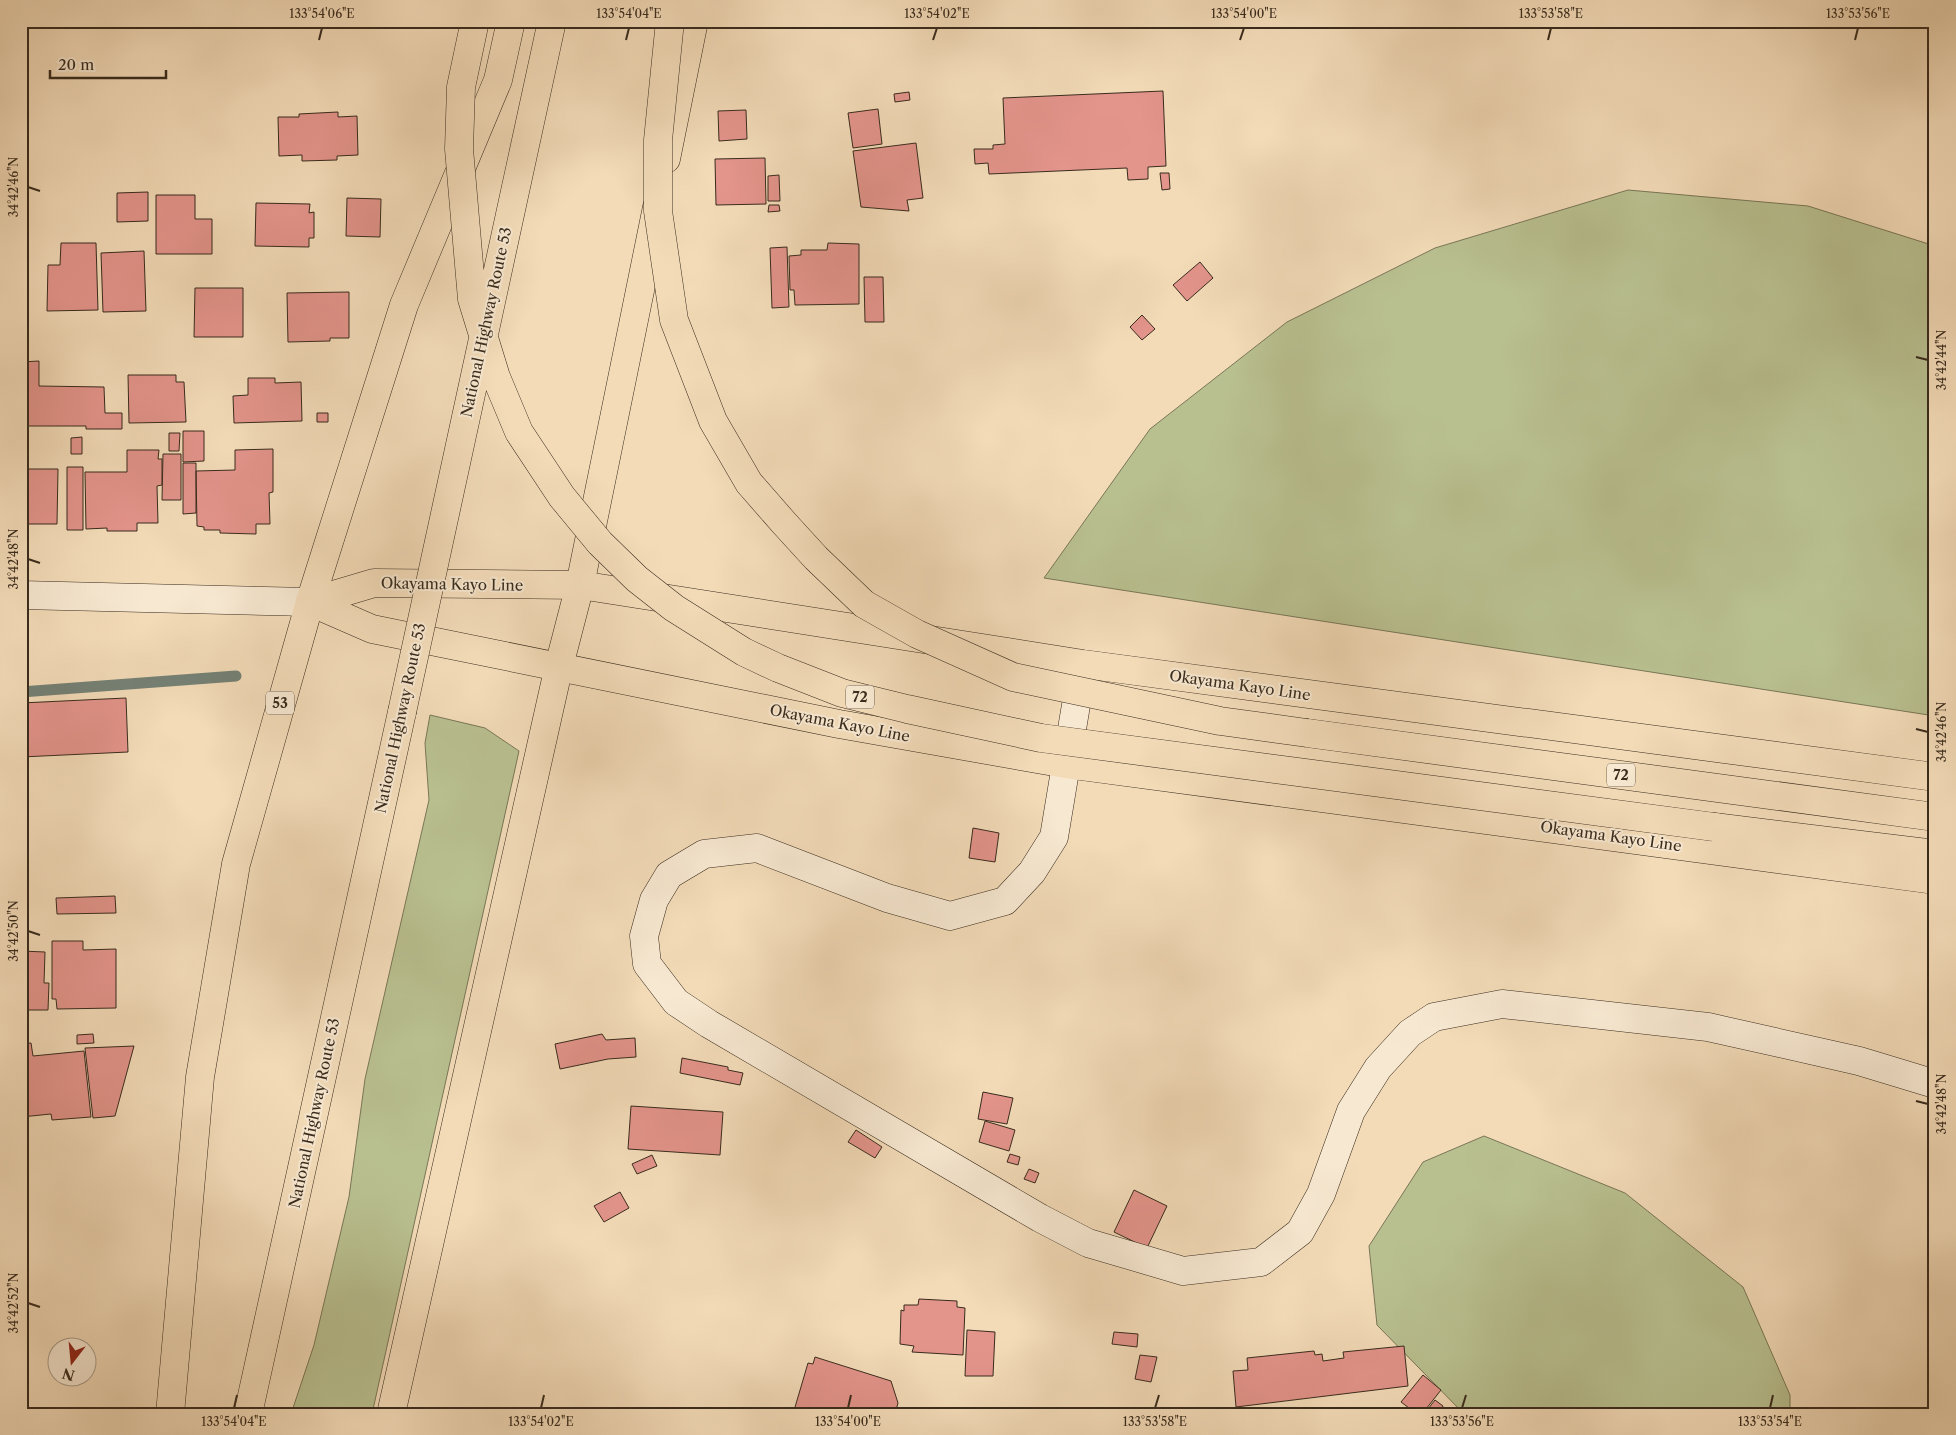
<svg xmlns="http://www.w3.org/2000/svg" width="1956" height="1435" font-family="'Libre Caslon Text',serif">
<style>
.green{fill:#b9c090;stroke:#797656}
.lines{fill:none;stroke-linecap:round;stroke-linejoin:round}
.stream{stroke:#748176;stroke-width:11}
.building{fill:#e3948b;stroke:#392b1d}
.secondary-casing{stroke:#392b1d;stroke-width:29}
.primary-casing{stroke:#392b1d;stroke-width:29}
.highway-casing{stroke:#392b1d;stroke-width:29}
.secondary{stroke:#f7e8d1;stroke-width:28}
.primary{stroke:#f3dbb8;stroke-width:28}
.highway{stroke:#f3dbb8;stroke-width:28}
.highway-bridge-casing{stroke:#392b1d;stroke-width:29;stroke-linecap:butt}
.highway-bridge{stroke:#f3dbb8;stroke-width:28}
.ticks{fill:none;stroke:#392b1d;stroke-width:2}
.labels{text-anchor:middle;dominant-baseline:central;stroke-width:4;stroke-linejoin:round;paint-order:stroke}
.shield{fill:#f7e8d1;stroke:#726453;stroke-width:1}
.shield-label{font-size:14px;font-weight:bold;fill:#392b1d}
.street-label{font-size:15px;fill:#392b1d;stroke:#f7e8d1}
.neatline{fill:none;stroke:#392b1d;stroke-width:2}
.ticks-label{font-size:12px;text-anchor:middle;fill:#392b1d}
</style>
<rect width="100%" height="100%" fill="#f3dbb8"/>
<filter id="stains"><feTurbulence type="fractalNoise" baseFrequency=".004" numOctaves="4"/><feColorMatrix values="0 0 0 0 .2 0 0 0 0 .09 0 0 0 0 .02 0 0 0 .5 -.17"/></filter>
<radialGradient id="worn" r=".72"><stop offset=".6" stop-color="#630" stop-opacity="0"/><stop offset="1" stop-color="#630" stop-opacity=".3"/></radialGradient>
<path class="green" d="M1628,190l180,16 127,40v470l-891,-138 106,-149 137,-107 148,-74z
M430,715l55,13 34,23 -147,663h-81l23,-69 35,-148 16,-118 64,-279 -4,-57z
M1484,1136l141,57 118,94 47,108v19h-326l-87,-89 -8,-79 54,-84z"/>
<g class="lines">
<path class="stream" d="M21,692l215,-16"/>
</g>
<path class="building" d="M1163,91l3,75 -18,1v12l-20,1 -1,-12 -138,6 -1,-11 -13,1 -1,-15h19v-4l12,-1 -2,-46z
M909,92l1,8 -15,2 -1,-8z
M878,109l4,35 -29,4 -5,-35z
M746,110l1,29 -28,2 -1,-30z
M338,112v5l19,-1 1,39 -21,1v4l-35,1v-6l-23,1 -1,-39h21v-3z
M916,143l7,55 -16,2 2,11 -48,-4 -8,-56z
M765,158l1,46 -50,1 -1,-46z
M1160,173h9l1,16 -8,1z
M779,175l1,26h-12v-25z
M148,192v29l-31,1v-29z
M156,195h39v24h17v35h-56z
M347,198l34,1 -1,38 -34,-1z
M256,203l54,1 -1,9 5,-1v26h-5v9l-54,-1z
M769,205h10l1,6 -12,1z
M61,243h35l2,67 -51,1 1,-46h12z
M828,243l31,1v60l-64,1 -1,-15h-4l-1,-34 12,-1v-5h26z
M787,247l2,60 -17,1 -2,-60z
M144,251l2,60 -43,1 -2,-59z
M1200,262l13,16 -26,23 -14,-16z
M864,277h19l1,45h-19z
M195,288h48v49h-49z
M349,292v46h-19v3l-42,1 -1,-49z
M1142,315l13,14 -13,11 -12,-13z
M39,361v25l65,1 1,26h17v16h-36v-3h-65v-64z
M128,375h48v7h8l2,40 -57,1z
M248,378h27v5l26,-1 1,39 -68,2 -1,-27 15,-1z
M317,413h11v9h-11z
M183,431h21v30l-21,1z
M169,433h11l-1,18h-10z
M82,437v17h-11v-16z
M273,449v43l-4,1 1,31h-14v10l-36,-1v-3h-16v-3l-7,-1 -1,-55 39,-1v-20z
M127,450h32l-1,9h4v26l-5,1 1,37h-21v8h-30v-3l-21,1 -1,-57h42z
M163,454h18v46h-19z
M183,463h13v50l-13,1z
M67,467h16v63h-16z
M21,469h37l-1,55h-36z
M126,698l2,54 -107,5v-54z
M973,828l26,5 -4,29 -26,-4z
M115,896l1,17 -59,1 -1,-16z
M52,941h31v9l33,-1v59l-59,1 -1,-10h-4z
M21,951l24,1 -1,31h5l-1,27h-27z
M93,1034l1,9 -17,1v-9z
M602,1034l4,6 29,-2 1,19 -28,2 -48,10 -5,-25z
M31,1043l2,13 51,-5 7,66 -39,3 -1,-6 -30,3v-73z
M134,1046l-19,70 -22,2 -8,-70z
M682,1058l46,9v3l15,3 -3,12 -60,-12z
M983,1092l30,6 -6,26 -29,-5z
M631,1106l92,6 -3,43 -92,-6z
M985,1121l30,9 -6,21 -30,-9z
M856,1130l26,17 -7,11 -27,-16z
M1010,1154l10,3 -2,8 -11,-3z
M652,1155l5,11 -20,8 -5,-10z
M1029,1169l10,4 -4,10 -11,-4z
M1134,1190l33,16 -20,42 -33,-16z
M620,1192l9,16 -25,14 -10,-16z
M919,1299l38,2v6l8,1 -2,47 -51,-3 2,-6 -14,-2 1,-34 3,1v-6h14z
M967,1330l28,2 -2,44h-28z
M1114,1332l24,2 -1,13 -25,-3z
M1404,1346l4,40 -172,21 -3,-36 15,-1 -1,-12 67,-7 1,4 7,-1 1,7 21,-3 -1,-6z
M1140,1355l17,2 -6,25 -16,-3z
M815,1357l76,24 7,22 -3,11h-102l15,-51 5,1z
M1423,1375l18,15 -19,24h-5l-16,-12z
M1435,1400l8,6 -3,8h-16z"/>
<g class="lines">
<defs>
<path id="secondary" d="M21,595l289,7
M1082,669l-28,168 -22,35 -27,29 -55,15 -63,-18 -130,-50 -53,6 -35,21 -15,25 -10,36 3,28 29,38 33,22 331,194 48,25 95,28 78,-9 39,-30 21,-38 30,-83 27,-43 32,-35 24,-16 68,-13 206,23 151,34 76,23"/>
<path id="primary" d="M310,602l62,27 467,95 227,40 869,116
M310,602l64,-19 206,2 503,79 852,113"/>
<path id="highway" d="M666,159l28,-138
M1307,733l628,84
M1714,827l221,27
M170,1414l30,-337 36,-213 74,-262 94,-297 94,-225 13,-59
M248,1414l154,-702
M391,1414l168,-748 21,-81 77,-378"/>
</defs>
<use href="#secondary" class="secondary-casing"/>
<use href="#primary" class="primary-casing"/>
<use href="#highway" class="highway-casing"/>
<use href="#secondary" class="secondary"/>
<use href="#primary" class="primary"/>
<use href="#highway" class="highway"/>
<defs>
<path id="highway-bridge" d="M475,21l-14,66 -2,62 13,150 24,78 23,55 43,65 38,46 37,36 37,29 70,44 34,16 64,25 65,16 134,29 673,89
M670,21l-12,119v71l16,109 39,101 36,62 35,40 32,35 48,46 53,30 96,43 207,44 87,12
M402,712l150,-691"/>
</defs>
<use href="#highway-bridge" class="highway-bridge-casing"/>
<use href="#highway-bridge" class="highway-bridge"/>
</g>
<path class="ticks" d="M319,40l3,-12M626,40l3,-12M933,40l4,-12M1240,40l4,-12M1548,40l3,-12M1855,40l3,-12M28,187l12,4M1916,357l12,3M28,559l12,4M1916,729l12,3M28,931l12,4M1916,1101l12,3M28,1303l12,4M234,1408l3,-13M541,1408l3,-13M848,1408l3,-13M1155,1408l4,-13M1462,1408l4,-13M1770,1408l3,-13"/>
<g class="labels">
<g class="shield">
<rect x="846" y="685.5" width="28" height="23" rx="4"/>
<rect x="266" y="691.5" width="28" height="23" rx="4"/>
<rect x="1607" y="763.5" width="28" height="23" rx="4"/>
</g>
<g class="shield-label">
<text x="860" y="697">72</text>
<text x="280" y="703">53</text>
<text x="1621" y="775">72</text>
</g>
<g class="street-label">
<text transform="translate(486 322) rotate(-78)">National Highway Route 53</text>
<text transform="translate(452 584) rotate(1)">Okayama Kayo Line</text>
<text transform="translate(1240 685) rotate(8)">Okayama Kayo Line</text>
<text transform="translate(400 718) rotate(-78)">National Highway Route 53</text>
<text transform="translate(840 723) rotate(11)">Okayama Kayo Line</text>
<text transform="translate(1611 836) rotate(8)">Okayama Kayo Line</text>
<text transform="translate(314 1113) rotate(-78)">National Highway Route 53</text>
</g>
</g>
<rect width="1956" height="1435" fill="none" stroke="#f3dbb8" stroke-width="55"/>
<g transform="translate(72 1362) rotate(196)"><circle r="24" fill="#f7e8d1" stroke="#ab9c89"/>
<path d="M0-4L9 19L0 12L-9 19Z" fill="#8f2418"/>
<text y="-8" font-size="14" font-weight="bold" text-anchor="middle" fill="#392b1d">N</text>
</g>
<path d="M50 70v8h116v-8" fill="none" stroke="#392b1d" stroke-width="2.5"/>
<text x="58" y="70" font-size="15" fill="#392b1d" stroke="#f7e8d1" stroke-width="4" paint-order="stroke">20 m</text>
<rect x="28" y="28" width="1900" height="1380" class="neatline"/>
<g class="ticks-label">
<text x="322" y="18">133°54'06"E</text>
<text x="629" y="18">133°54'04"E</text>
<text x="937" y="18">133°54'02"E</text>
<text x="1244" y="18">133°54'00"E</text>
<text x="1551" y="18">133°53'58"E</text>
<text x="1858" y="18">133°53'56"E</text>
<text transform="translate(14 187) rotate(-90)" y="4">34°42'46"N</text>
<text transform="translate(1942 360) rotate(-90)" y="4">34°42'44"N</text>
<text transform="translate(14 559) rotate(-90)" y="4">34°42'48"N</text>
<text transform="translate(1942 732) rotate(-90)" y="4">34°42'46"N</text>
<text transform="translate(14 931) rotate(-90)" y="4">34°42'50"N</text>
<text transform="translate(1942 1104) rotate(-90)" y="4">34°42'48"N</text>
<text transform="translate(14 1303) rotate(-90)" y="4">34°42'52"N</text>
<text x="234" y="1426">133°54'04"E</text>
<text x="541" y="1426">133°54'02"E</text>
<text x="848" y="1426">133°54'00"E</text>
<text x="1155" y="1426">133°53'58"E</text>
<text x="1462" y="1426">133°53'56"E</text>
<text x="1770" y="1426">133°53'54"E</text>
</g>
<rect width="100%" height="100%" filter="url(#stains)"/>
<rect width="100%" height="100%" fill="url(#worn)"/>
</svg>
